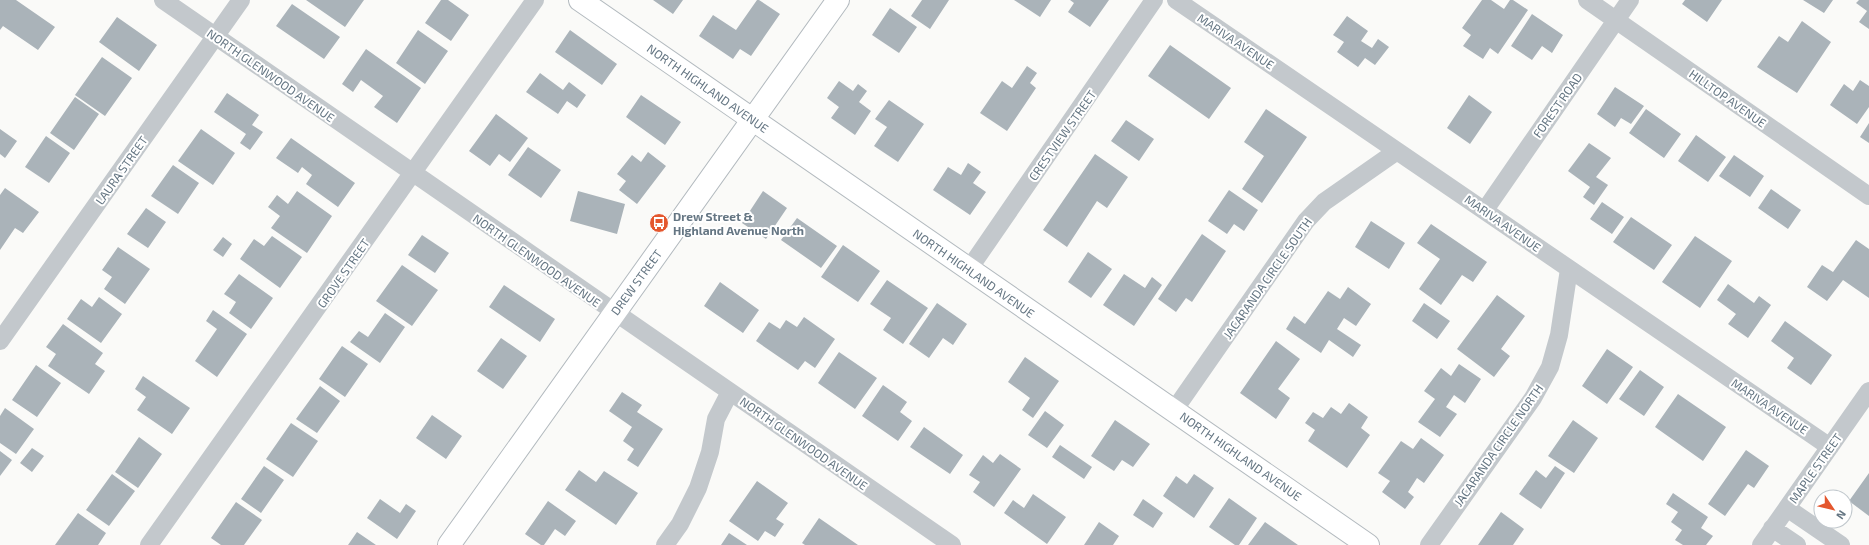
<svg xmlns="http://www.w3.org/2000/svg" width="1869" height="545" font-family="'Exo 2',sans-serif">
<style>
.building{fill:#aab3b9}
.lines{fill:none;stroke-linecap:round;stroke-linejoin:round}
.secondary-casing{stroke:#b3babf;stroke-width:24}
.street{stroke:#c3c8cc;stroke-width:18}
.secondary{stroke:#fff;stroke-width:22}
.labels{text-anchor:middle;dominant-baseline:central;stroke-width:4;stroke-linejoin:round;paint-order:stroke}
.street-label{font-size:12px;fill:#657683;stroke:#fff}
.poi-label{font-size:12px;font-weight:bold;fill:#657683;stroke:#fff;text-anchor:start}
</style>
<rect width="100%" height="100%" fill="#fafaf8"/>
<path class="building" d="M0,0h16l39,27 -17,23 -35,-24 -3,4z
M306,0h58l-19,27z
M441,0h7l21,15 -18,26 -26,-18z
M653,0h30l-10,14z
M757,0h2l21,14 -29,42 -11,-7 -7,10 -34,-23 14,-21 23,15z
M922,0h27l-19,29 -19,-13z
M1014,0h37l-11,17z
M1070,0h39l-19,27 -22,-15 6,-9z
M1482,0h9l13,9 6,-9h3l15,10 -30,44 -8,-6 -7,11 -20,-13 8,-11 -9,-7z
M1685,0h37l-15,22 -25,-18z
M1803,0h30l-9,13z
M1859,0h10v29l-10,-7 8,-11 -11,-8z
M292,4l48,33 -16,22 -48,-33z
M890,8l27,19 -18,26 -27,-18z
M1532,14l31,21 -11,18 -10,-7 -10,14 -21,-14z
M1347,16l21,15 -7,10 11,7 6,-9 11,8 -14,18 -10,-7 -7,9 -21,-15 7,-10 -11,-7z
M117,17l40,28 -18,26 -40,-29z
M1802,21l29,21 -34,51 -40,-26 22,-31 9,6z
M418,30l30,21 -23,33 -29,-21z
M570,30l47,34 -15,21 -47,-33z
M1170,45l61,43 -22,31 -61,-43z
M366,49l55,39 -24,35 -23,-16 9,-11 -22,-16 -8,12 -11,-8z
M102,57l30,21 -27,38 -30,-21z
M1027,66l10,7 -7,10 6,5 -29,43 -27,-18 22,-32 10,7z
M540,73l23,17 6,-8 17,13 -9,13 -10,-7 -9,13 -32,-22z
M1860,80l9,6v21l-12,17 -27,-19 14,-21 9,7z
M839,81l14,10 5,-7 9,7 -8,11 12,9 -16,24 -24,-17 8,-11 -12,-9z
M1615,87l29,19 -13,18 -10,-6 -6,9 -18,-13z
M227,93l32,22 -7,10 11,7 -13,18 -10,-7 6,-9 -32,-22z
M641,95l40,27 -16,23 -39,-28z
M1469,95l23,17 -22,32 -23,-16z
M75,97l24,17 -25,36 -24,-17z
M889,100l35,24 -26,38 -24,-16 13,-19 -12,-8z
M1266,109l41,28 -45,66 -20,-14 22,-33 -20,-14z
M1646,109l35,25 -17,24 -35,-25z
M496,114l32,24 -18,24 -11,-8 -9,12 -21,-15z
M1126,120l28,19 -15,22 -28,-20z
M1869,123v20l-9,-6z
M0,129l17,12 -12,17 -5,-4z
M201,129l34,24 -22,32 -35,-24z
M1696,135l30,22 -18,25 -30,-21z
M46,136l24,17 -21,30 -24,-16z
M291,138l64,45 -17,24 -32,-23 6,-9 -10,-8 -4,6 -22,-15z
M1589,143l22,15 -15,19 12,8 -14,20 -11,-8 7,-10 -22,-16z
M528,147l33,23 -20,28 -33,-23z
M648,152l18,14 -29,38 -18,-14 7,-9 -9,-7 15,-19 9,7z
M1095,154l33,23 -21,31 -10,-7 -30,46 -24,-17z
M1734,155l30,21 -14,21 -31,-21z
M968,163l13,9 -8,11 13,9 -16,23 -37,-25 15,-23 13,8z
M173,165l26,18 -21,31 -27,-18z
M5,188l34,24 -16,21 -8,-5 -15,22v-55z
M1771,189l30,21 -13,19 -30,-21z
M1229,190l29,20 -14,21 -10,-7 -7,10 -19,-13z
M297,191l35,25 -25,37 -36,-25 9,-12 -12,-9 9,-12 11,9z
M578,191l47,13 -8,30 -47,-13z
M763,191l24,17 -21,31 -24,-16z
M1602,202l22,15 -12,17 -22,-15z
M146,208l20,14 -18,26 -21,-14z
M1631,217l41,28 -18,25 -41,-28z
M797,218l40,28 -16,22 -40,-28z
M1371,221l34,22 -16,26 -34,-22z
M1431,224l56,38 -14,20 -11,-7 -21,30 -22,-16 21,-30 -23,-16z
M1202,234l24,17 -34,51 -6,-4 -10,14 -18,-13z
M422,235l27,18 -14,20 -27,-18z
M272,236l30,21 -22,31 -40,-29 14,-20 10,7z
M1695,236l37,25 -32,47 -38,-26z
M223,237l9,7 -9,13 -10,-7z
M1856,240l13,9v49l-26,-18 -16,21 -20,-14 15,-22 11,7z
M843,245l37,26 -22,31 -37,-25z
M118,247l32,22 -25,35 -21,-15 8,-12 -10,-7z
M1088,252l24,17 -21,29 -23,-16z
M402,265l36,25 -26,36 -36,-25z
M239,274l34,24 -22,31 -22,-16 7,-11 -12,-8z
M1124,274l21,14 7,-11 10,8 -28,41 -31,-21z
M887,280l41,28 -25,36 -20,-14 8,-12 -21,-14z
M720,282l39,28 -16,23 -39,-27z
M1728,284l26,19 5,-7 12,9 -23,33 -20,-14 8,-10 -19,-14z
M504,285l51,34 -15,23 -51,-35z
M1348,287l23,17 -15,22 -12,-8 -7,11 24,16 -8,12 -24,-17 -8,13 -35,-24 8,-13 11,8 23,-33 12,8z
M1497,295l28,21 -24,33 9,7 -16,21 -37,-28z
M99,297l23,17 -21,29 -34,-24 14,-20 11,8z
M937,303l30,21 -14,21 -10,-7 -14,20 -20,-14z
M1424,303l26,18 -13,18 -25,-18z
M213,310l34,24 -30,43 -22,-16 22,-32 -11,-8z
M385,313l20,14 -25,36 -30,-21 9,-11 9,6z
M804,317l31,22 -20,29 -10,-7 -7,9 -42,-29 13,-19 11,7 6,-9 11,7z
M1785,321l47,34 -21,30 -24,-17 7,-10 -23,-17z
M63,324l40,29 -8,11 10,7 -16,23 -41,-28 8,-12 -10,-7z
M501,338l26,18 -24,33 -26,-18z
M1276,341l24,18 -22,30 12,9 -14,21 -36,-26z
M342,346l26,18 -23,33 -26,-18z
M1607,349l26,18 -26,37 -25,-18z
M839,352l38,26 -22,31 -37,-26z
M1025,357l34,24 -26,37 -11,-8 8,-12 -22,-16z
M1459,364l22,15 -16,24 -11,-8 -8,12 11,7 -17,23 -22,-15 17,-23 -11,-8 17,-23 10,8z
M36,365l25,18 -24,34 -25,-17z
M1640,370l24,17 -20,29 -25,-17z
M143,376l47,32 -18,26 -35,-24 9,-13 -11,-8z
M883,385l24,17 -7,10 12,9 -14,20 -36,-25z
M320,386l20,15 -23,32 -21,-14z
M622,392l20,13 -5,7 26,17 -25,38 -11,-7 7,-11 -11,-8 9,-14 -23,-16z
M1678,394l48,33 -23,34 -48,-34z
M1349,403l19,14 -7,11 9,7 -23,33 -39,-27 7,-11 -10,-7 8,-11 10,6 8,-11 10,7z
M5,408l29,21 -18,25 -16,-11v-27z
M1045,411l19,14 -17,23 -19,-13z
M432,415l30,21 -16,23 -30,-21z
M1115,420l35,24 -17,23 -11,-7 -8,11 -23,-15z
M1573,420l25,18 -24,35 -26,-17z
M291,423l27,18 -25,36 -27,-18z
M924,427l39,28 -13,19 -40,-27z
M139,437l23,17 -24,34 -23,-16z
M1421,438l23,17 -20,28 -7,-5 -9,14 6,5 -9,12 -23,-17 8,-11 -12,-8 23,-32 12,8z
M1060,445l32,22 -8,12 -32,-22z
M32,448l12,8 -12,16 -12,-9z
M1746,450l23,16 -15,22 -6,-4 -23,32 -17,-12z
M0,451l12,9 -12,16z
M1000,454l21,15 -27,38 -21,-15 7,-10 -11,-7 14,-20 10,8z
M264,466l20,14 -23,33 -20,-14z
M1555,466l10,7 -24,36 -22,-15 17,-24 10,8z
M579,470l17,12 8,-11 34,22 -22,32 -51,-35z
M1869,473v43l-20,-15z
M112,474l23,17 -26,35 -23,-16z
M1194,474l20,14 -20,30 -31,-22 13,-20 11,8z
M757,481l31,22 -12,16 8,5 -9,13 -10,-6 -7,10 -29,-20z
M1673,493l35,24 -7,11 12,8 -7,9h-23l-8,-5 7,-10 -11,-8 7,-10 -12,-8z
M1033,494l33,23 -19,27 -43,-31 9,-13 11,8z
M1229,498l28,20 -18,27h-4l-26,-18z
M380,499l20,14 6,-9 10,7 -19,28 -30,-21z
M1143,499l20,14 -10,15 -20,-13z
M548,501l28,20 -11,15 -10,-7 -11,16h-3l-16,-11z
M236,502l26,18 -18,25h-23l-10,-7z
M1501,512l23,17 -11,16h-35z
M78,513l28,20 -8,12h-43z
M819,518l39,27h-53l-3,-2z
M1099,522l20,14 -6,9h-29z
M1265,522l33,23h-50z
M357,532l19,13h-28z
M729,533l18,12h-26z"/>
<g class="lines">
<defs>
<path id="secondary" d="M580,0c263,182 527,362 788,545
M449,545l389,-545"/>
</defs>
<use href="#secondary" class="secondary-casing"/>
<path class="street" d="M163,0l789,545
M1176,0l654,447
M1587,0l282,196
M1485,210l145,-210
M969,269l185,-269
M0,341l241,-341
M1175,409l131,-188 18,-19 73,-51
M1787,508l54,37
M1772,528l25,17
M149,545l386,-545
M665,545l15,-21 18,-36 12,-36 6,-33 14,-27
M1429,545l104,-147 17,-31 9,-32 10,-66
M1761,545l108,-154"/>
<use href="#secondary" class="secondary"/>
</g>
<defs>
<symbol id="bus-disc" viewBox="-11 -11 22 22"><circle r="9.5" fill="#e4572e" stroke="#fff"/><path d="M-5-6H5V4H4V6H2V4H-2V6H-4V4H-5ZM-3.5-4V0h7V-4ZM-3.5 1.2v1.5H-2V1.2ZM2 1.2v1.5H3.5V1.2Z" fill="#fff"/></symbol>
</defs>
<g fill-rule="evenodd">
<use href="#bus-disc" x="648" y="212" width="22" height="22"/>
</g>
<g class="labels">
<g class="street-label">
<text transform="translate(1236 41) rotate(34)">MARIVA AVENUE</text>
<text transform="translate(271 75) rotate(35)">NORTH GLENWOOD AVENUE</text>
<text transform="translate(708 88) rotate(35)">NORTH HIGHLAND AVENUE</text>
<text transform="translate(1728 98) rotate(35)">HILLTOP AVENUE</text>
<text transform="translate(1557 105) rotate(-55)">FOREST ROAD</text>
<text transform="translate(1062 135) rotate(-55)">CRESTVIEW STREET</text>
<text transform="translate(121 170) rotate(-55)">LAURA STREET</text>
<text transform="translate(1503 223) rotate(35)">MARIVA AVENUE</text>
<text transform="translate(537 260) rotate(35)">NORTH GLENWOOD AVENUE</text>
<text transform="translate(343 273) rotate(-55)">GROVE STREET</text>
<text transform="translate(974 273) rotate(35)">NORTH HIGHLAND AVENUE</text>
<text transform="translate(1267 278) rotate(-55)">JACARANDA CIRCLE SOUTH</text>
<text transform="translate(636 282) rotate(-54)">DREW STREET</text>
<text transform="translate(1770 406) rotate(34)">MARIVA AVENUE</text>
<text transform="translate(804 443) rotate(35)">NORTH GLENWOOD AVENUE</text>
<text transform="translate(1498 445) rotate(-55)">JACARANDA CIRCLE NORTH</text>
<text transform="translate(1241 456) rotate(35)">NORTH HIGHLAND AVENUE</text>
<text transform="translate(1815 468) rotate(-55)">MAPLE STREET</text>
</g>
<g class="poi-label">
<text x="673" y="216">Drew Street &amp;<tspan x="673" dy="14">Highland Avenue North</tspan></text>
</g>
</g>
<g transform="translate(1833 509) rotate(125)"><circle r="19" fill="#ffffff" stroke="#c1c8cd"/>
<path d="M0-3L7 15L0 10L-7 15Z" fill="#e4572e"/>
<text y="-6" font-size="11" font-weight="bold" text-anchor="middle" fill="#657683">N</text>
</g>
</svg>
